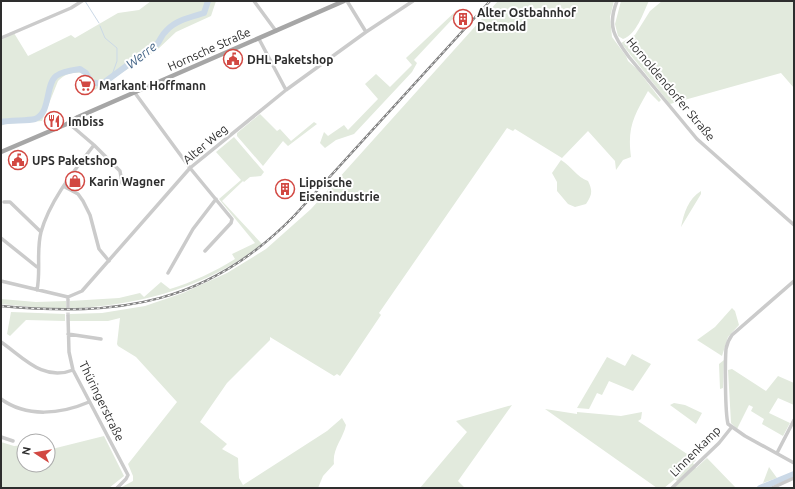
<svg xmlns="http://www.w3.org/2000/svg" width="795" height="489" font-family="Ubuntu,sans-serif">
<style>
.green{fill:#e2eadd}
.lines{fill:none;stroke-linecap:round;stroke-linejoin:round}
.stream{stroke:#cbd9e7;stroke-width:1}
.river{stroke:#cbd9e7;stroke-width:6}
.minor-tunnel{stroke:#d5d5d5;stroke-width:3.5;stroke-dasharray:3.5 2;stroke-linecap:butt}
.minor{stroke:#cbcbcb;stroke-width:3.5}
.major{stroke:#a6a6a6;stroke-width:4.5}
.rail-casing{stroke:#838383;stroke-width:2.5}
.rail{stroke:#fff;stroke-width:1;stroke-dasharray:3;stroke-linecap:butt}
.labels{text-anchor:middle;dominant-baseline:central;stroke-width:4;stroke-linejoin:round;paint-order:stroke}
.poi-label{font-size:12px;font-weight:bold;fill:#2e2e2e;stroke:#fff;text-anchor:start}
.street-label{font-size:12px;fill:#2e2e2e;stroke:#fff}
.water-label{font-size:13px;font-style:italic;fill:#446587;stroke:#fff}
</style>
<rect width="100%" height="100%" fill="#fff"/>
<path class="green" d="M151,1h65l-5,15 -35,16 -19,18 -62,40 -13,-17c-11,-1 -17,1 -24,8l-16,40 -37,3 -4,2v-86l13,-7 14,23 43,-21 4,3 43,-25 21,-3z
M498,1h116l-4,16 2,20 14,19 2,5 9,8 24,31 -2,2 -11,-11c-14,25 -21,36 -17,66l-8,3 -7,10 -1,-9 -27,-30 -26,27 -47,-29 -2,2 -6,-3 -128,185 2,2 -41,61 -3,-2 -3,2 -64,-39v3l-43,43 -27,39 27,22 -5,5 16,9 1,20 4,7 84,-54 15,-13 4,7c-3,14 -14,24 -12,39l-11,12 -5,12h-198l13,-7v-5l-5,-12 49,-62 -41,-45 -18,-11 -1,-2 3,-26 -12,3h-39v-7l33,-1 43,-7 38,-13 44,-20 39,-24 45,-40z
M621,1h28c-6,12 -12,33 -26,38l-5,-3 -3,-12z
M662,1h132v87l-13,-15 -111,31 -49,-61 14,-8 15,-24z
M457,10l2,2 -45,48 3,3 -5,9 -58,62 -18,6 -11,8 -5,-5 4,-11 4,4 16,-11 4,5 30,-31 -13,-15 11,-10 14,13 22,-22 -6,-7z
M260,114l17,17 3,-2 11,12 23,-19 3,2 -29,22 -5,-5 -20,25 -26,-30v-3z
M234,137l30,35 -3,4 -11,1 -6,5 -1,-1 -21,20 40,43c-58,45 -120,60 -192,65v-8l49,-3 21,-5 4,4 17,-15 9,7c23,-7 44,-17 65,-30l-3,-5 23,-11 -36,-44 22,-19 -25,-28z
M561,160c10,6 16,17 27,21 5,10 4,14 -2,23l-11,3 -7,-3 -11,-13v-9l-5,-9z
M701,191v3l-20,33c3,-14 7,-28 20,-36z
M1,299l35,3 30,-1v8h-15l-50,-5z
M732,308l3,3 4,14 -11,12 -6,19 -25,-16 18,-13z
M11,312l54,2v7l-39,-1 -16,16 -3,-2z
M632,354l19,10 -18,27 -24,-10 -7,14 -5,-2 -8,16 -12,-1 30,-51 18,9z
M724,360l-1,28 -3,1 -1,-25z
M732,369l34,22 12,-15 16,7v22l-16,-7 -9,15 21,10 -7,13 -21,-12 2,-5 -13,-8 2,-4 -4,-2 -12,24 -6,-6 -3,-53z
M674,403l11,2 17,8 -6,11 -26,-19z
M512,405l-54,76 7,7h-45l47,-56 -11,-11z
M545,409l32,5v-2l44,4 21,-4 -1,7 -3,2 58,39 -3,3 3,5 11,-10 29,30h-62l5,-5 -4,-4 -11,9h-7z
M104,436l20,40 -15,12h-108v-46l13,4 10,-1v20h24v-15z
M769,467l8,11 -14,5z"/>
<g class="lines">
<path class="stream" d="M85,1l14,22
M100,26l5,12 12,10v13l-5,14"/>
<path class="river" d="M1,122c9,-2 27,-1 34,-3 16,-6 10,-34 21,-43 5,-4 17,-6 24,-7l6,4 5,9 11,2 46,-34c15,-7 9,-11 19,-20 9,-10 24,-13 37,-17l4,-12
M760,488l34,-14"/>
<path class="minor-tunnel" d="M68,316v-9"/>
<path class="minor" d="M254,1l22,30
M347,1l19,31
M617,1c-10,25 -3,36 12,56l68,82 97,86
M1,38l70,-30 11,-7
M259,39l27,51
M135,93l55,75 42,51 -1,4 -26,28
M94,145l26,26 2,12
M65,187l13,7 5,7 7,14 9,34 10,12
M4,202h6l31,30
M1,238l36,29
M168,273l25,-44 23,-30
M1,281l67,16 14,-6 108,-123 96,-78 80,-58 47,-31
M794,281l-62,54c-3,4 -5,9 -6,14 -1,14 -1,63 2,75l17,12 49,27
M37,290c4,-19 -1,-39 4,-58 9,-32 33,-61 53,-87l-21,-18 -3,-7
M68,307v-10
M68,316l1,36 4,18 55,105 -2,4 -9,9
M68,334l33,5
M1,342c22,15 42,40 72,28
M1,399c26,19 60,15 88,3
M1,437l12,4
M777,453l17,-33
M672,488l47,-45 12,-15
M772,488l22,-10"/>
<path class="major" d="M67,124l11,-7 266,-116
M1,152l68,-29"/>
<defs>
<path id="rail" d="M1,306c118,11 207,-2 293,-90l196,-215"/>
</defs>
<use href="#rail" class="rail-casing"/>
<use href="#rail" class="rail"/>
</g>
<defs>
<symbol id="building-ring" viewBox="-11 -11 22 22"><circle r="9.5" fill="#fff" stroke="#d24842" stroke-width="1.5"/><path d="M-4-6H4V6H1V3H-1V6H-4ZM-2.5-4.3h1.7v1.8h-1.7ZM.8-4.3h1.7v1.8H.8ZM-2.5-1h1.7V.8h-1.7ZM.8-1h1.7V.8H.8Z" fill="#d24842"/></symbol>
<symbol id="civic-ring" viewBox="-11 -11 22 22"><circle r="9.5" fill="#fff" stroke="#d24842" stroke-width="1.5"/><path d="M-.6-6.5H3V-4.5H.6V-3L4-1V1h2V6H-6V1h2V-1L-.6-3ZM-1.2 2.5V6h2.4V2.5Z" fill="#d24842"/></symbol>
<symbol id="supermarket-ring" viewBox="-11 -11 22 22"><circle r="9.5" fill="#fff" stroke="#d24842" stroke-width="1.5"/><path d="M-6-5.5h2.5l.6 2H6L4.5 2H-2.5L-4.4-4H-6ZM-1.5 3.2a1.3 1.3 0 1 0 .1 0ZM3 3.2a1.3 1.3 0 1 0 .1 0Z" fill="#d24842"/></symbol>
<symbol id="restaurant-ring" viewBox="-11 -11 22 22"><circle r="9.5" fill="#fff" stroke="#d24842" stroke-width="1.5"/><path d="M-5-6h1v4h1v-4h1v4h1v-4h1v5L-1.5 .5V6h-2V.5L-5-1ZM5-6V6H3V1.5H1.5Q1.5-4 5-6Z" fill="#d24842"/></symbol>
<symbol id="shop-ring" viewBox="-11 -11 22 22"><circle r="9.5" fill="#fff" stroke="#d24842" stroke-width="1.5"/><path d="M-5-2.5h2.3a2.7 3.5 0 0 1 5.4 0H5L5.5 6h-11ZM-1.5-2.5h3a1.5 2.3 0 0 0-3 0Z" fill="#d24842"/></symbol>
</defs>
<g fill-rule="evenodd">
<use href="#building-ring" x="452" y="8" width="22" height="22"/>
<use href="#civic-ring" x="222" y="48" width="22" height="22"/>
<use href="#supermarket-ring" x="74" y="74" width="22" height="22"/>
<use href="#restaurant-ring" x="43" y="110" width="22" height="22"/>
<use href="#civic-ring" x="7" y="149" width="22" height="22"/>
<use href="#shop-ring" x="64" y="170" width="22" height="22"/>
<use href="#building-ring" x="274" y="178" width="22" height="22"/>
</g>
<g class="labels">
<g class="poi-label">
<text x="477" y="12">Alter Ostbahnhof<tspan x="477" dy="14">Detmold</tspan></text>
<text x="247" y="59">DHL Paketshop</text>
<text x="99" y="85">Markant Hoffmann</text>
<text x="68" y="121">Imbiss</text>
<text x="32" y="160">UPS Paketshop</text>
<text x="89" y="181">Karin Wagner</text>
<text x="299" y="182">Lippische<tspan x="299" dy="14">Eisenindustrie</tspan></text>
</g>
<g class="street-label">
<text transform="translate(209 49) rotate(-24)">Hornsche Straße</text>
<text transform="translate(671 89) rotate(50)">Hornoldendorfer Straße</text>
<text transform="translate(205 144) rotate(-40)">Alter Weg</text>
<text transform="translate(102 401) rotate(64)">Thüringerstraße</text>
<text transform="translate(695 451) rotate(-45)">Linnenkamp</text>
</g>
<g class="water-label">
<text transform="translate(141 55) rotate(-38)">Werre</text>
</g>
</g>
<rect width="795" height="489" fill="none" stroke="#2e2e2e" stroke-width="4"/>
<g transform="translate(36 453) rotate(282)"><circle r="19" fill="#ffffff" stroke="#ababab"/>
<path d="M0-3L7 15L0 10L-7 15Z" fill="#d24842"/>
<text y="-6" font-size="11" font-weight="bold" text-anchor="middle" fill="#2e2e2e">N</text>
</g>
</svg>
